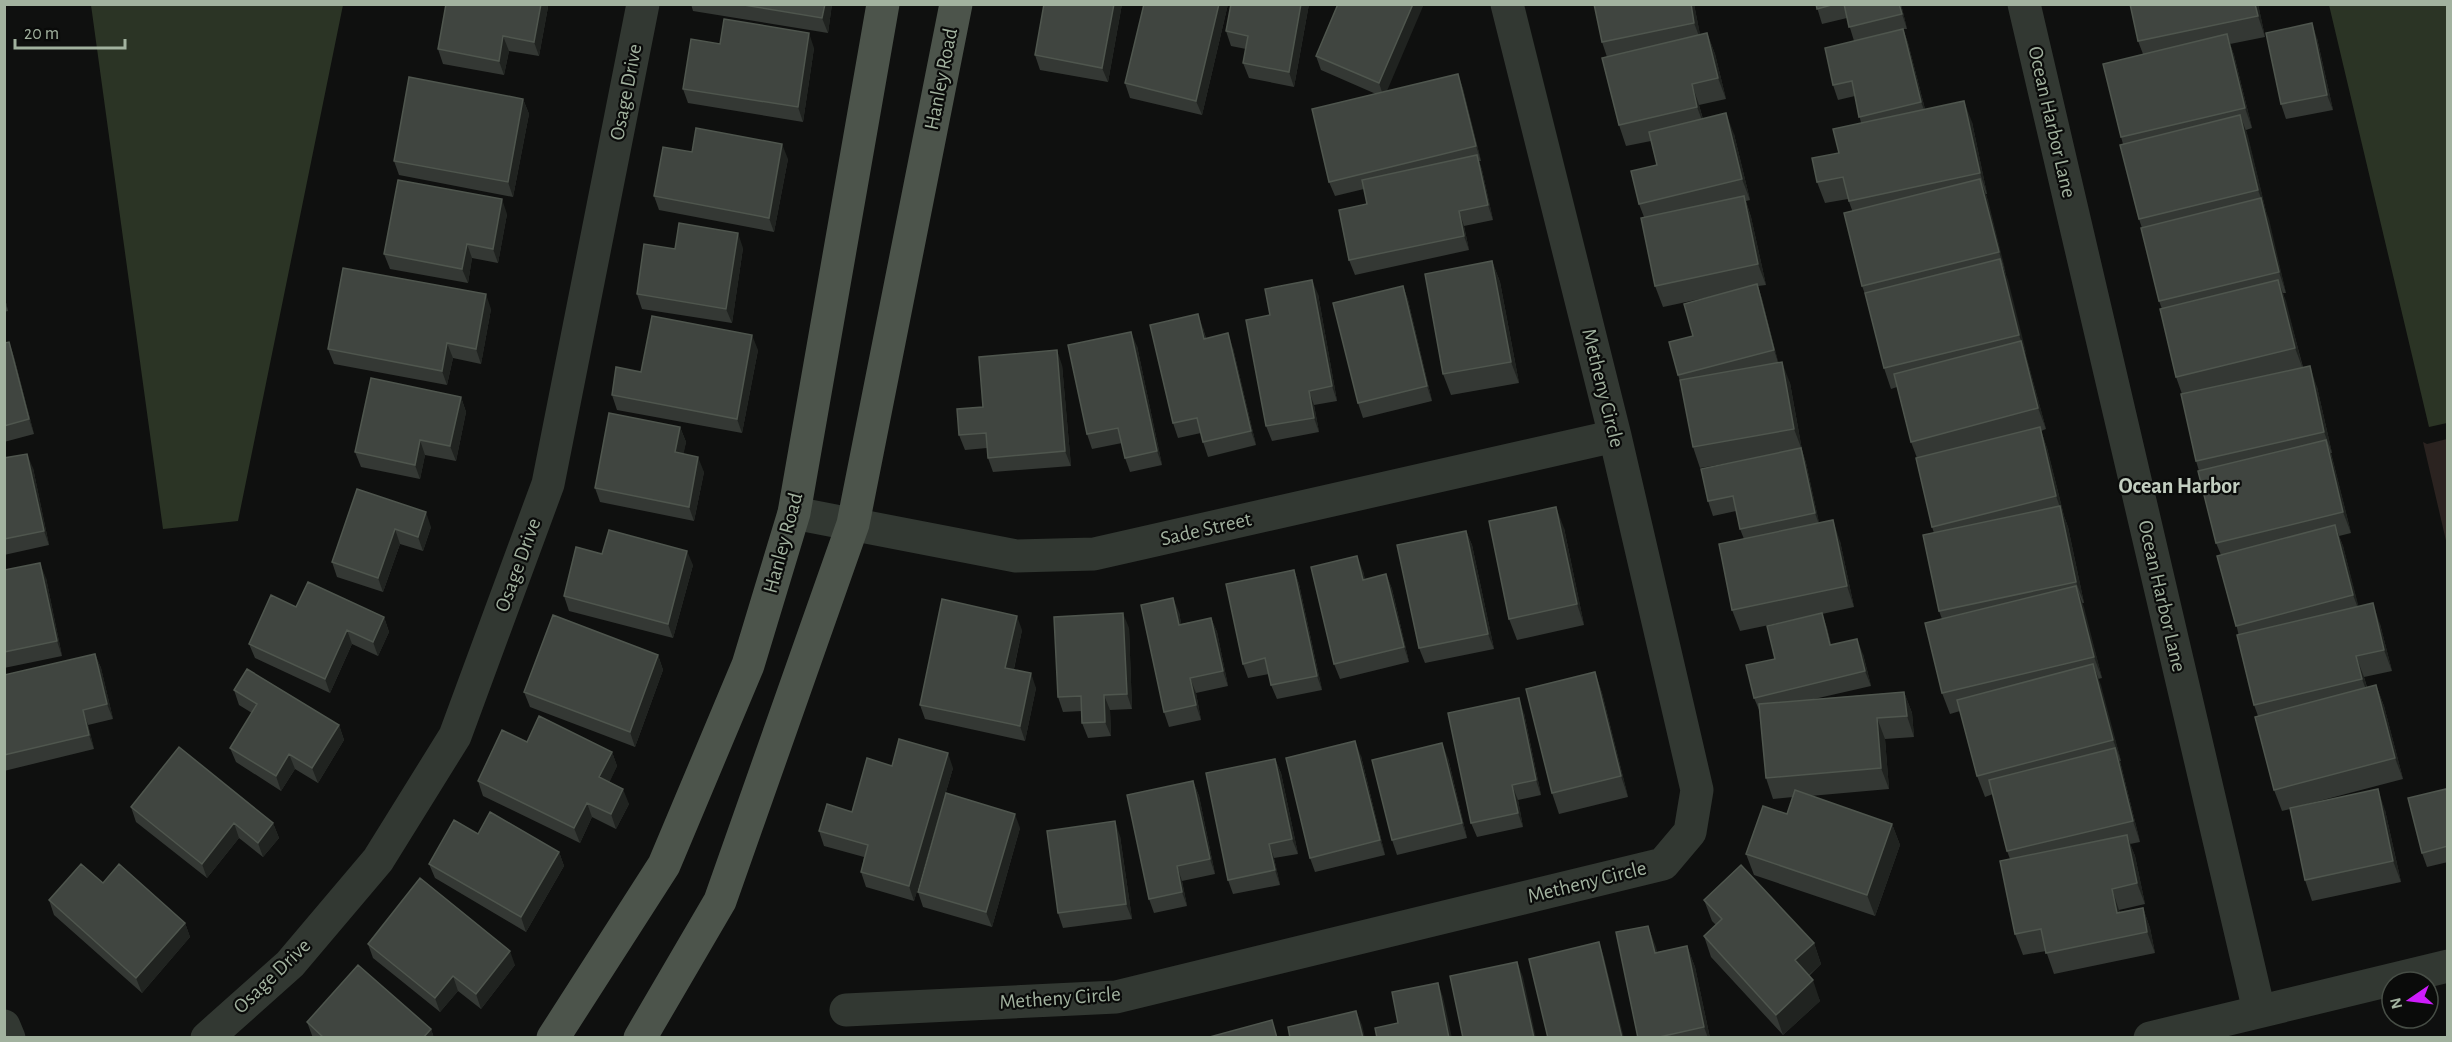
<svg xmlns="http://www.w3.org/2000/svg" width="2452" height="1042" font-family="'Alegreya Sans',sans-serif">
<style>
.green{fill:#2b2320}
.water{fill:#2b3425}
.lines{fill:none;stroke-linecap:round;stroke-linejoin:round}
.minor{stroke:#323832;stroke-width:33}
.major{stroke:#4c544b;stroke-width:33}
.wall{fill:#343834}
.shaded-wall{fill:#202320}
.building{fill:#404540;stroke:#4f564e;stroke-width:1.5}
.labels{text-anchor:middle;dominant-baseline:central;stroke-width:4.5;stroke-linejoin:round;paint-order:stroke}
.street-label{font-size:21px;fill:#a2b29f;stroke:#0a0b0a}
.neighbourhood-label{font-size:22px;font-weight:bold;fill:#c2cec0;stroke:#0a0b0a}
</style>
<rect width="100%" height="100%" fill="#0f100f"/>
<path class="green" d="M2447,439h1l-1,106 -24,-103 4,2z"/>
<path class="water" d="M91,5h252l-105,516 -75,8z
M2329,5h118v418l-18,4z"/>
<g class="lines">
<path class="minor" d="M2024,4l235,1007
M794,513l222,43 78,-2 521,-118
M846,1010l270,-13 547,-133 27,-32 7,-42 -82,-354 -108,-432
M4,1026l5,12
M207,1038l83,-74 88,-104 77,-124 93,-252 95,-480
M2150,1038l298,-72"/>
<path class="major" d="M553,1038l111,-173 84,-200 46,-152 89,-509
M640,1038l80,-137 133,-377 103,-520"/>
</g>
<path class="wall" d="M446,4h101l1,3 -9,49 -30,-5 -5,24 -61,-11 -5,-15z
M691,4h141l-4,29 -135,-22z
M1122,4l-14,78 -68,-12 -5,-15z
M1228,4l-26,111 -72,-17 -5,-15z
M1231,4h78l-15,83 -45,-9 -6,-15 3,-14 -15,-3 -5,-15z
M1338,4l49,87 71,-17 5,15 18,72h-2l3,9 11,50 -29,6 5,24 -114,25 -6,-15 18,-56 -3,-15 -29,7 -6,-14 47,-88 -55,-24 -5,-14z
M1594,4h100l6,31 7,-2 8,21 11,45 -27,6 4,14 31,15 16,66 -4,1 5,16 15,68 -8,1 4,13 16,63 12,21 12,67 4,13 13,60 21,18 14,66 -32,7 5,14 4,17 32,9 8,32 -57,13 90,-7 8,21 2,24 -29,2 4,50 -79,7 82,28 8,21 -25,71 -121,-41 -8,-21 41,-40 6,-17 -20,2 -7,-21 -6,-66 -6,-14 40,-78 -54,11 -8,-21 12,-71 -4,-10 -4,-18 -23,5 -5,-15 39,-41 -47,8 -7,-21 -12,-63 -3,-9 15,-39 21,-40 -51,11 -8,-21 -11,-69 -5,-13 18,-39 -6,-24 -25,5 -7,-21 -12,-68 -5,-15z
M1816,4h85l6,25h-4l5,14 17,66 47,13 15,72h-1l40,162 20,73 -5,2 6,17 17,68 4,11 16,76h-2l20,75 -4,1 23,82h-1l2,8 18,73 -10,2 5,12 10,48 -26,6 1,2 23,-4 7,20 5,25 -101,21 -8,-23 -23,4 -8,-21 -5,-75 -3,-8 -14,-57 -8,3 -8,-21 -17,-65 -10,3 -8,-21v-74l-3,-8 -5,-78 -2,-6 -15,-69 -6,-16 -14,-55 -6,2 -7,-21 -18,-71 -4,-11 -10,-76 -4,-11 -23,4 -8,-21 44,-59 -6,-27 -17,4 -5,-15 21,-44 -7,-23 -25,6z
M2130,4h128l7,33 -35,7 4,11 18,73 -6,2 40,163h-3l20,74 14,20 15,66h-1l20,80 -12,3 4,10 15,60 22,18 12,47 -28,6 3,10 9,-2 8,21 19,73 -103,27 85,4 16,72 -89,19 -7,-21 -15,-71 -8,2 -8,-21 -16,-74 -4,-11 -33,-150 -5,-12 -17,-72 -3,-10 -14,-67 -6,-17 -14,-68 -3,-8 -17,-73 -3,-9 -16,-75 -2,-7 22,-83 -5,-13z
M2317,38l16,72 -47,9 -5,-15z
M720,44l94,4 -11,74 -115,-19 -5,-14z
M523,99l6,15 -16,83 -114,-22 -5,-14z
M692,152l96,7 -14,73 -115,-22 -5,-14z
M507,214l-9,49 -26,-5 -4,25 -78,-14 -6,-15z
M743,248l-11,75 -90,-14 -5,-15z
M1492,261l8,21 19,101 -68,12 -8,-21z
M1403,286l5,14 24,101 -69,17 -5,-15z
M4,294l4,17 -4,1z
M1318,294l19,107 -23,4 5,27 -47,9 -6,-15 4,-111z
M491,309l-10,55 -28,-6 -6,27 -113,-21 -6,-15z
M1203,328l3,10 27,10 23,97 -48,12 -5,-15 -2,-9 -23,5 -5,-15z
M9,342l5,15 20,77 -30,8v-99z
M1137,346l25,119 -32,7 -5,-14 -3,-15 -30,6 -5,-15z
M758,350l-16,83 -125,-23 -5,-15 29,-23z
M1062,365l9,101 -78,6 -5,-14 -1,-10 -22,2 -6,-15 24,-28z
M461,397l5,15 -10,49 -31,-6 -5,24 -59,-12 -6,-15z
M680,427l6,15 -3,12 21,18 -10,49 -94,-19 -5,-14z
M4,458l29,10 16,77 -45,10z
M357,489l74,38 -8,24 -23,-7 -17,48 -46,-15 -5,-15z
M1564,528l20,97 -67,15 -8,-21z
M1466,531l6,14 22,104 -69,14 -6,-15z
M693,565l-20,73 -104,-27 -5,-15z
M4,570l42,8 16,78 -58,12z
M1294,570l5,14 23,106 -45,9 -6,-14 -2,-11 -21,4 -5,-14z
M1363,571l2,9 21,-6 6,15 17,73 -69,17 -6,-15z
M296,607l88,10 5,15 -11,24 -26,-12 -22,49 -75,-35 -6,-14z
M1179,612l2,12 30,-6 6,14 11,54 -32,7 5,27 -32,7 -5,-15z
M1129,628l3,81 -22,1 1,26 -23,2 -6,-15v-12l-19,1 -5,-15z
M1022,630l-8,39 22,19 -11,53 -100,-22 -5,-14z
M95,654l6,14 12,51 -25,6 6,24 -90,22v-96z
M658,655l5,15 -28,77 -105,-40 -6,-15z
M1595,672l7,21 26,104 -69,17 -7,-21z
M234,690l105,35 5,15 -26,43 -23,-14 -14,22 -45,-29 -6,-14 22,-35 -13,-8z
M1524,713l17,82 -23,5 5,27 -46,10 -6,-14z
M527,742l85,10 5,14 -8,16 20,22 -13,25 -24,-12 -12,26 -97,-47 -5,-15z
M1361,756l24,99 -70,17 -5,-14z
M1448,758l19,80 -70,17 -5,-15z
M1275,759l6,14 17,81 -24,4 6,27 -47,9 -5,-14z
M892,766l61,2 -39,133 -48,-14 -5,-15 3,-15 -40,-11 -5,-15 33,-19z
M1193,781l6,15 16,78 -33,7 5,25 -33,7 -5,-14z
M2446,789l2,4v69l-21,5 -5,-14z
M131,807l142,16 6,15 -16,19 -24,-19 -32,40 -71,-56z
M1020,828l-28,99 -69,-20 -5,-15z
M478,834l81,18 5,14 -38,66 -91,-54 -6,-14z
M1120,836l12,83 -69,9 -5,-15z
M103,883l82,40 5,14 -48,56 -88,-78 -5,-15z
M1704,900l110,43 7,21 -12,12 11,25 -37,34 -72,-78 -7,-21 12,-11 -4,-4z
M1648,926l9,26 30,-6 8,21 15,71h-72z
M368,944l147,21 -34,44 -23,-18 -18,21 -67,-54z
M307,1022l124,7 3,9h-121z"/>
<path class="shaded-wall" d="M541,4h6l1,3 -9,49 -5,-14z
M825,4h7l-4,29 -6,-15z
M1114,4h8l-14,78 -6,-14z
M1219,4h9l-26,111 -6,-14z
M1301,4h8l-15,83 -5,-15z
M1413,4h11l-40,94 -5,-15z
M1691,4h3l8,40 -8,-21z
M1899,4h2l6,25 -5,-15z
M2255,4h3l7,33 -7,-21z
M2312,23l5,15 16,72 -6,-15z
M1903,29l5,14 19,74 -6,-15z
M809,33l5,15 -11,74 -5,-15z
M1707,33l8,21 11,45 -8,-21z
M2227,34l7,21 18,73 -7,-20z
M503,36l6,15 -5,24 -5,-14z
M1458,74l5,15 18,72 -5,-15z
M1692,84l7,21 6,23 -8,-21z
M523,99l6,15 -16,83 -5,-15z
M1964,101l8,21 15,72 -7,-21z
M1726,113l8,21 16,66 -8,-21z
M2240,115l8,21 18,75 -8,-21z
M782,144l6,15 -14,73 -5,-14z
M1477,155l5,15 11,50 -5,-15z
M1980,179l8,21 18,73 -7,-21z
M1744,196l7,21 15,68 -8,-21z
M2261,198l8,21 17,74 -7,-21z
M502,199l5,15 -9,49 -5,-14z
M1459,211l5,15 5,24 -5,-14z
M738,233l5,15 -11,75 -6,-14z
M467,244l5,14 -4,25 -6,-14z
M2000,259l8,21 19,76 -8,-21z
M1492,261l8,21 19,101 -8,-21z
M1312,280l6,14 19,107 -5,-15z
M2278,280l8,21 17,68 -8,-21z
M1757,284l5,15 17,66 -5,-15z
M1403,286l5,14 24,101 -5,-15z
M4,294l4,17 -4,-11z
M486,294l5,15 -10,55 -5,-15z
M1198,314l5,14 6,25 -5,-14z
M1131,332l6,14 25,119 -5,-14z
M1228,333l5,15 23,97 -5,-14z
M752,335l6,15 -16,83 -5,-14z
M2021,341l7,21 18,67 -8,-21z
M9,342l5,15 20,77 -5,-15z
M447,343l6,15 -6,27 -5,-14z
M1057,350l5,15 9,101 -6,-15z
M1782,362l8,21 12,67 -8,-21z
M2310,366l7,21 15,66 -8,-21z
M1309,391l5,14 5,27 -5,-14z
M461,397l5,15 -10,49 -6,-15z
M680,427l6,15 -5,25 -6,-15z
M2040,427l7,21 17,68 4,11 16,76 -8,-21 -16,-75 -4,-11z
M420,440l5,15 -5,24 -5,-14z
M2326,440l7,21 18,72 -8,-21z
M1801,448l5,15 14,64 -5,-14z
M27,454l6,14 16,77 -5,-14z
M698,457l6,15 -10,49 -5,-14z
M1556,507l8,21 20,97 -7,-21z
M426,512l5,15 -8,24 -5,-14z
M1833,520l7,21 14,66 -7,-21z
M2335,525l8,21 18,70 -8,-21z
M395,529l5,15 -17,48 -5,-14z
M1466,531l6,14 22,104 -6,-15z
M687,551l6,14 -20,73 -5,-14z
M1357,556l6,15 6,24 -6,-15z
M40,563l6,15 16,78 -5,-15z
M1294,570l5,14 23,106 -5,-14z
M1386,574l6,15 17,73 -5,-15z
M2076,586l8,21 18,71 -8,-21z
M1173,598l6,14 5,27 -5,-14z
M2373,603l7,21 12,47 -8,-21z
M1123,613l6,15 3,81 -5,-15z
M1822,613l5,15 8,32 -5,-15z
M1017,616l5,14 -11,52 -6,-14z
M384,617l5,15 -11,24 -5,-14z
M1211,618l6,14 11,54 -5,-15z
M347,630l5,14 -22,49 -5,-14z
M1857,639l6,15 8,32 -6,-15z
M95,654l6,14 12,51 -6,-15z
M658,655l5,15 -28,77 -5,-15z
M2356,656l8,21 6,23 -8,-21z
M2093,664l8,21 20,76 -8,-21z
M1595,672l7,21 26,104 -7,-21z
M1031,673l5,15 -11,53 -5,-15z
M1190,678l6,15 5,27 -5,-15z
M2376,685l8,21 19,73 -8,-21z
M1904,692l8,21 2,24 -7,-21z
M1104,695l6,15 1,26 -6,-14z
M1519,698l5,15 17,82 -5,-15z
M83,710l5,15 6,24 -5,-14z
M1877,718l8,21 4,50 -8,-21z
M339,725l5,15 -26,43 -6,-15z
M1355,741l6,15 24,99 -5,-15z
M1442,743l6,15 19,80 -5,-15z
M2115,748l7,21 18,73 -7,-21z
M612,752l5,14 -12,26 -6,-15z
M948,753l5,15 -39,133 -5,-15z
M289,754l6,15 -14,22 -5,-15z
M1275,759l6,14 17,81 -6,-15z
M1193,781l6,15 16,78 -5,-15z
M1512,785l6,15 5,27 -5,-14z
M623,789l6,15 -13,25 -5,-15z
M2378,789l7,21 16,72 -8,-21z
M587,803l5,14 -12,26 -6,-15z
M1015,814l5,14 -28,99 -6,-15z
M1115,821l5,15 12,83 -6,-15z
M234,823l5,15 -32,40 -5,-14z
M273,823l6,15 -16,19 -5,-14z
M1892,824l8,21 -25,71 -8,-21z
M2127,835l8,21 10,48 -8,-21z
M1269,844l5,14 6,27 -5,-15z
M559,852l5,14 -38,66 -5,-15z
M1177,866l5,15 5,25 -5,-14z
M2112,889l7,21 6,24 -8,-21z
M2143,908l7,20 5,25 -8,-21z
M185,923l5,14 -48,56 -6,-15z
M1648,926l8,21 6,27 -7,-21z
M1599,942l5,15 20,81h-2z
M1814,943l7,21 -19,17 -7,-21z
M1687,946l8,21 15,71h-2l-4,-11z
M510,951l5,14 -34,44 -5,-15z
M1517,962l6,15 13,61h-2z
M453,976l5,15 -18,21 -5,-14z
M1813,980l7,21 -37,34 -7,-20z
M1438,983l5,14 9,41h-3z
M1356,1011l6,14 3,13h-2z
M431,1029l3,9h-11z"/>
<path class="building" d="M446,4h95l-7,38 -31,-6 -4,25 -61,-12z
M738,4h87l-3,14z
M1044,4h70l-12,64 -67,-13z
M1144,4h75l-23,97 -71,-18z
M1231,4h70l-12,68 -46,-9 5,-27 -22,-5z
M1338,4h75l-34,79 -63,-27z
M1594,4h97l3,19 -92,19z
M1816,4h19l-18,5z
M1844,4h55l3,10 -53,13z
M2130,4h125l3,12 -120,25z
M724,19l85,14 -11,74 -115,-18 8,-50 29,5z
M2312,23l15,72 -46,9 -15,-71z
M1903,29l18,73 -62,15 -7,-36 -19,4 -8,-37z
M1707,33l11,45 -26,6 5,23 -78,18 -17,-67z
M2227,34l18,74 -124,29 -18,-73z
M1458,74l18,72 -147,36 -17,-73z
M409,77l114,22 -15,83 -114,-21z
M1964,101l16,72 -131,28 -6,-24 -26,5 -5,-24 27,-5 -6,-24z
M1726,113l16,66 -103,25 -8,-33 26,-6 -8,-33z
M2240,115l18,75 -119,29 -19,-74z
M696,128l86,16 -13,74 -115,-22 9,-49 29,5z
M1477,155l11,50 -29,6 5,25 -115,24 -10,-50 28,-6 -5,-24z
M1980,179l19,73 -137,34 -18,-73z
M398,180l104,19 -9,50 -26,-5 -5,25 -78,-15z
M1744,196l14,68 -103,22 -14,-68z
M2261,198l18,74 -120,29 -18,-73z
M679,223l59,10 -12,76 -89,-15 7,-50 31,5z
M2000,259l19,76 -135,33 -19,-75z
M1492,261l19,101 -68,12 -18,-100z
M343,268l143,26 -10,55 -29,-6 -5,28 -114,-22z
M1312,280l20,106 -23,5 5,27 -48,8 -20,-106 24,-5 -5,-26z
M2278,280l17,68 -119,29 -16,-68z
M1757,284l17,66 -96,25 -9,-33 24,-6 -9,-32z
M1403,286l24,100 -69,17 -25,-100z
M1198,314l6,25 24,-6 23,98 -48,11 -6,-24 -24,5 -23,-98z
M652,316l100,19 -15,84 -125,-24 4,-28 25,5z
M1131,332l26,119 -32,7 -7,-30 -31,6 -19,-89z
M2021,341l17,67 -127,34 -17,-68z
M9,342l20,77 -25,7v-83z
M1057,350l8,101 -77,7 -2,-25 -27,2 -2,-26 26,-2 -4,-50z
M1782,362l12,67 -101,18 -13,-67z
M2310,366l14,66 -128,29 -15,-67z
M371,378l90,19 -11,49 -30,-6 -5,25 -60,-13z
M609,413l71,14 -5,25 23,5 -9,50 -94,-19z
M2040,427l16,69 -124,31 -16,-69z
M2326,440l17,72 -127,31 -18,-72z
M1801,448l14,65 -75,16 -7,-33 -25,5 -7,-32z
M27,454l17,77 -40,8v-81z
M357,489l69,23 -8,25 -23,-8 -17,49 -46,-16z
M2060,506l16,76 -137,29 -16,-76z
M1556,507l21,97 -68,15 -20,-98z
M1833,520l14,66 -115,24 -13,-66z
M2335,525l18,70 -117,31 -19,-70z
M609,530l78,21 -19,73 -104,-28 12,-49 26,7z
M1466,531l22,103 -69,14 -22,-103z
M1357,556l6,24 23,-6 18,73 -70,17 -23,-97z
M40,563l17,78 -53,11v-82z
M1294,570l23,106 -46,9 -6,-27 -22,6 -17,-80z
M308,582l76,35 -11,25 -26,-12 -22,49 -76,-35 22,-49 25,12z
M2076,586l18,71 -152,36 -17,-70z
M1173,598l6,27 32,-7 12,53 -33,7 6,27 -32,7 -23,-107z
M942,599l75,17 -12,52 26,5 -11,53 -100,-21z
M2373,603l11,47 -28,6 6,23 -108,26 -17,-70z
M1123,613l4,81 -23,1 1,27 -23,1 -1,-27 -23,1 -4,-80z
M1822,613l8,32 27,-6 8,32 -111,27 -8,-33 29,-6 -8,-33z
M553,615l105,40 -28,77 -106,-40z
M95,654l12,50 -24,6 6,25 -85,20v-80z
M2093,664l20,76 -136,36 -20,-76z
M247,669l92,56 -27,43 -23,-14 -13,22 -46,-28 27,-44 -23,-14z
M1595,672l26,104 -69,17 -26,-104z
M2376,685l19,73 -121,32 -19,-73z
M1904,692l3,24 -30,2 4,50 -115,10 -7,-74z
M1519,698l17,82 -24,5 6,28 -47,10 -23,-110z
M539,716l73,36 -13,25 24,12 -12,25 -24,-11 -13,25 -96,-47 24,-51 25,12z
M899,739l49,14 -39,133 -48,-14 7,-27 -49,-14 8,-27 25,8 15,-54 25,8z
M1355,741l25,99 -70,18 -24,-100z
M1442,743l20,80 -70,17 -20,-80z
M179,747l94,76 -15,20 -24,-20 -32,41 -71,-57z
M2115,748l18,73 -126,30 -18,-71z
M1275,759l17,80 -23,5 6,26 -47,10 -22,-107z
M1193,781l17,78 -33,7 5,26 -33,7 -22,-104z
M2378,789l15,72 -88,19 -15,-72z
M2446,789l2,6v51l-26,7 -14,-55z
M1795,790l97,34 -25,71 -121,-41 17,-48 24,8z
M946,793l69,21 -29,98 -68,-20z
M490,812l69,40 -38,65 -92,-53 25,-44 24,14z
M1115,821l11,83 -68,9 -11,-82z
M2127,835l10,48 -25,6 5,24 26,-5 4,24 -101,21 -5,-24 -26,5 -15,-73z
M81,864l22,19 16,-19 66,59 -49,55 -87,-78z
M1741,865l73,78 -19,17 18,20 -37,35 -72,-79 18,-17 -18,-19z
M420,878l90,73 -34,43 -23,-18 -18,22 -67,-54z
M1648,926l7,27 32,-7 17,81 -49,11h-17l-22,-106z
M1599,942l23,96h-74l-19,-79z
M1517,962l17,76h-71l-13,-62z
M358,965l73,64 -8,9h-99l-17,-16z
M1438,983l11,55h-72l-2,-10 23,-5 -6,-31z
M1356,1011l7,27h-73l-2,-11z
M1272,1020l5,18h-71z"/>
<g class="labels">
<g class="street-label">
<text transform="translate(941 79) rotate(-79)">Hanley Road</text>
<text transform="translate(626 92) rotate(-79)">Osage Drive</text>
<text transform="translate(2052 122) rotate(77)">Ocean Harbor Lane</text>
<text transform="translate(1603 388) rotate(76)">Metheny Circle</text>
<text transform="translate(1206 529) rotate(-13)">Sade Street</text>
<text transform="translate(783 543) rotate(-75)">Hanley Road</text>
<text transform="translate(518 565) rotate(-70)">Osage Drive</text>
<text transform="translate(2162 596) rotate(77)">Ocean Harbor Lane</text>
<text transform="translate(1587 882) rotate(-14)">Metheny Circle</text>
<text transform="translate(272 976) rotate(-44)">Osage Drive</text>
<text transform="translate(1060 998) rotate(-4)">Metheny Circle</text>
</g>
<g class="neighbourhood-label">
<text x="2179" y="486">Ocean Harbor</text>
</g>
</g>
<rect width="2452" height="1042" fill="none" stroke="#a2b29f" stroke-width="12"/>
<g transform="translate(2410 1000) rotate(256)"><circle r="28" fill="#0a0b0a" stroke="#474e46" stroke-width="1.5"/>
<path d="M0-4.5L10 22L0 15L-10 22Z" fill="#ce1cfb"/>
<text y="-9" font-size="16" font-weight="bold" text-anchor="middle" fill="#a2b29f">N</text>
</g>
<path d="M15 39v9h110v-9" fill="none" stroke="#a2b29f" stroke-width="3"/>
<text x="24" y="39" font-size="18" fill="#a2b29f" stroke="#0a0b0a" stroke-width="4.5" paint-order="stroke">20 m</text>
</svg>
